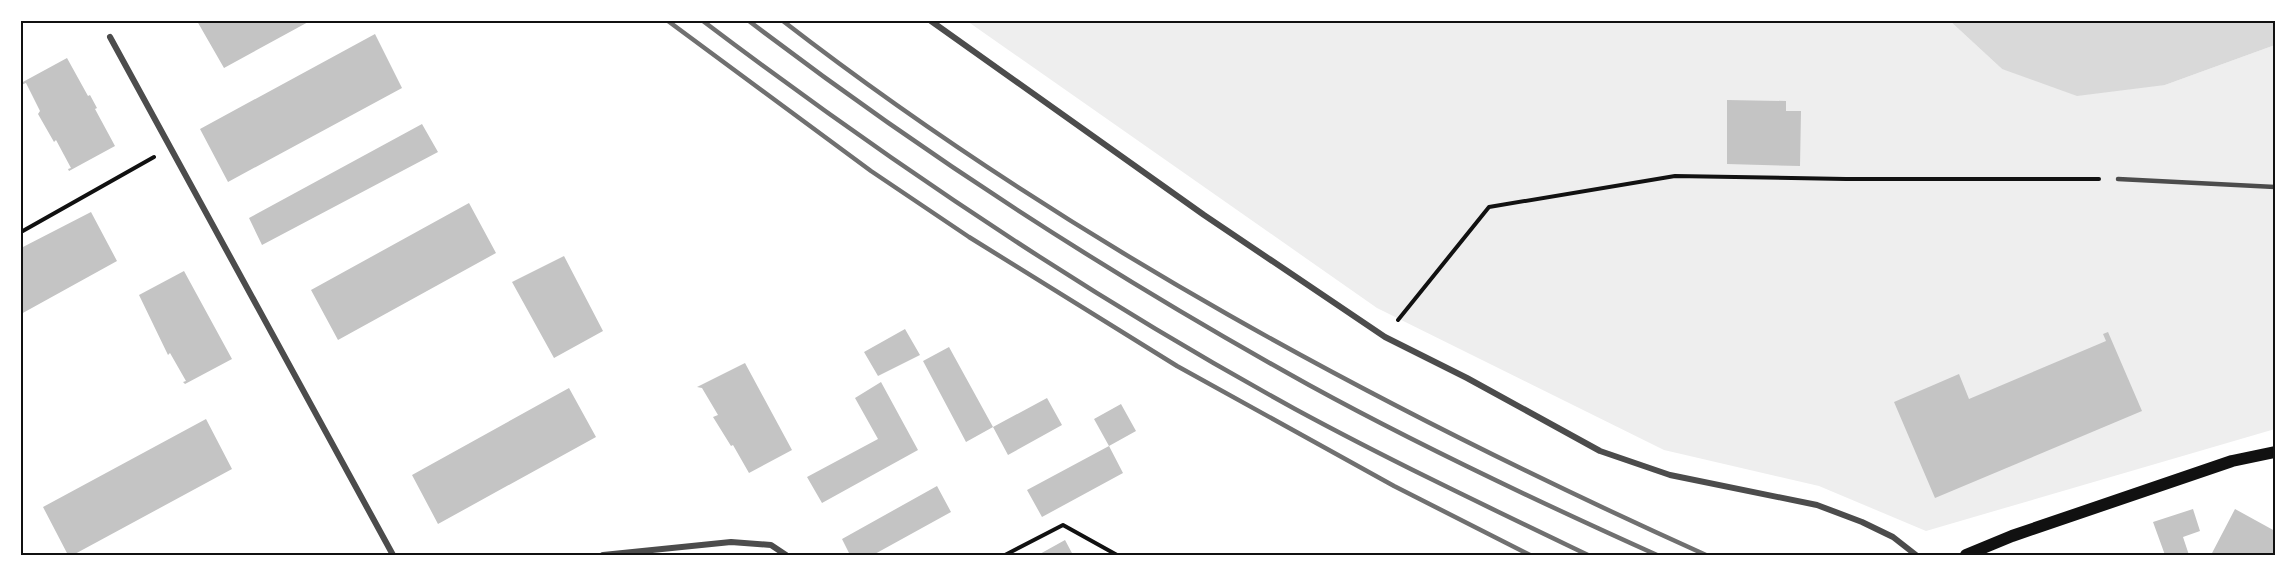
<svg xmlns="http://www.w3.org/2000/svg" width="2296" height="576" font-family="Signika,sans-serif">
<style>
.green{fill:#eee}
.water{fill:#d9d9d9}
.building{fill:#c4c4c4}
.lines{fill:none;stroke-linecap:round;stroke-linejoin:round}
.path{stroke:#111;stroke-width:4}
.service{stroke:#4c4c4c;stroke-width:4.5}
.minor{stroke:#4c4c4c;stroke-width:6}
.secondary{stroke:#111;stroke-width:12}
.rail{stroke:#707070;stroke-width:4.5}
.neatline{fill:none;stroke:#111;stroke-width:2}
</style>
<rect width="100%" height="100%" fill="#fff"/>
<path class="green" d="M967,21h983l52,48 163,16 110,-40v384l-349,102 -107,-45 -155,-36 -287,-142z"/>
<path class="water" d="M1950,21h325v24l-110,40 -88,11 -75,-27z"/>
<path class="building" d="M197,21h113l-86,47z
M375,34l27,54 -174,94 -28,-53z
M67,58l21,38 2,-1 7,13 -2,1 20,37 -46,25 -1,-2 3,-1 -15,-28 -2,2 -16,-28 2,-3 -14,-28 -5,2v-2z
M1727,100l59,1v10h15l-1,55 -73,-2z
M422,124l16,28 -176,93 -13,-27z
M469,203l27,50 -158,87 -27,-50z
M91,212l26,49 -96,53v-66z
M564,256l39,75 -49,27 -42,-76z
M184,271l48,88 -47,25 -2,-2 3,-1 -16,-28 -2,2 -29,-60z
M905,329l15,26 -42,21 -14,-24z
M2108,332l34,79 -207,87 -41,-96 65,-28 10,25 137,-58 -3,-7z
M949,347l44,80 -27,15 -43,-81z
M745,363l47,87 -43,23 -16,-28 -2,1 -18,-29 5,-2 -16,-27 -5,-1z
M881,382l37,68 -96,53 -15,-26 71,-38 -23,-41z
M569,388l27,49 -158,87 -26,-49z
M1047,398l15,27 -54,30 -15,-28z
M1121,404l15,27 -27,15 -15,-27z
M206,419l26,50 -159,86h-5l-25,-48z
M1109,446l14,27 -81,44 -15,-27z
M937,486l14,26 -78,43h-23l-8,-16z
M2193,509l7,22 -17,6 6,18h-24l-12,-33z
M2235,509l40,22v24h-64z
M1065,540l8,15h-35z"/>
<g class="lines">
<path class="path" d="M21,232l133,-75
M1398,320l91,-113 186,-31 171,3h253
M1005,555l58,-30 54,30"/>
<path class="service" d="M2118,179l157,8"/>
<path class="minor" d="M931,21l273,194 181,122 82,41 133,73 70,24 147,30 45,17 31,15 23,18
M110,37l283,518
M603,555l128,-13 40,3 15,10"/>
<path class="secondary" d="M1966,555l46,-19 220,-75 43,-9"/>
<path class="rail" d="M668,21l203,150 98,66 208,129 217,120 136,69
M703,21c189,143 384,274 592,388 96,52 195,99 293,146
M749,21c177,135 365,256 560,364 113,62 230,117 348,170
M783,21c282,218 599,388 923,534"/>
</g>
<rect width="2296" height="576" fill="none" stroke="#ffffff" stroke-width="45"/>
<rect x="22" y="22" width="2252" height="532" class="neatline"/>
</svg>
